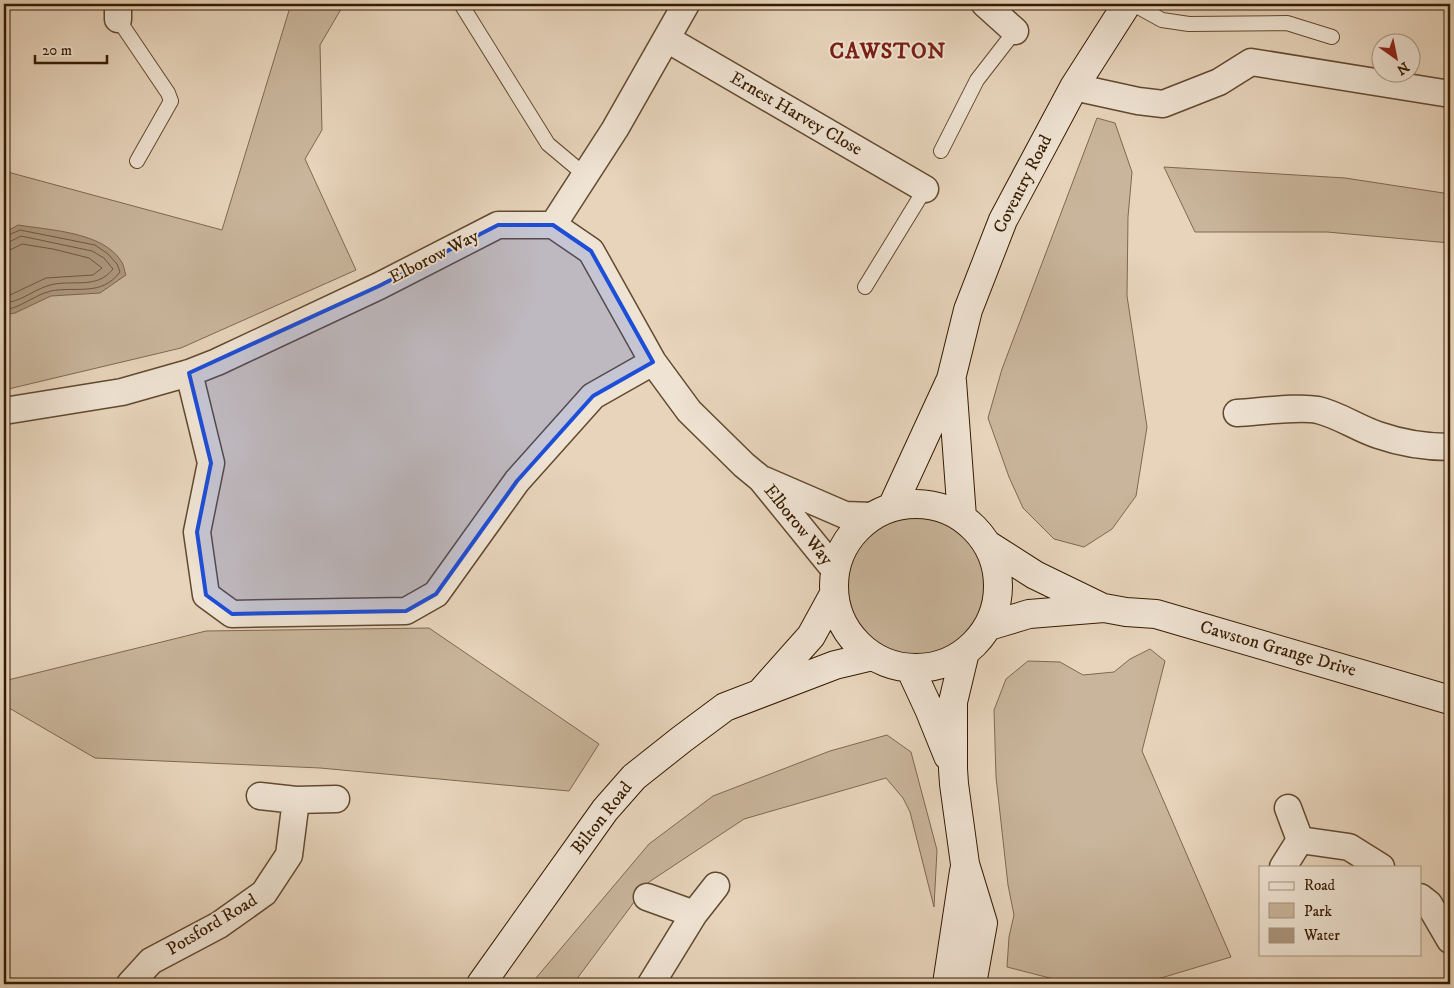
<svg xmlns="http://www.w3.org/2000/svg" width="1454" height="988" font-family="'IM FELL DW Pica',serif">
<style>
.green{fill:#c9b59b;stroke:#80684e}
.water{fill:#ab957b;stroke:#7c644a}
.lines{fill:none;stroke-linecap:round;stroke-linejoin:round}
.shore{stroke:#70583e;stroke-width:1}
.lane-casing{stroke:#62492f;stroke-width:16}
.street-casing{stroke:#62492f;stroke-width:29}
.secondary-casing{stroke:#361b00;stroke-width:30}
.lane{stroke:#efe3d3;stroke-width:14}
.street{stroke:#efe3d3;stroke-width:26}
.secondary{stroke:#efe3d3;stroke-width:28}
.marked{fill:#1d4ed8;fill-opacity:0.2;stroke:#1d4ed8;stroke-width:4;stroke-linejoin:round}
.labels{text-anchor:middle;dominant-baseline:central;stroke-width:4;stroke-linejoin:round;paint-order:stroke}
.street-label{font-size:18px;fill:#361b00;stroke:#efe3d3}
.district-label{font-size:22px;font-weight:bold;letter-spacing:1px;fill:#7a1f14;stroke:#efe3d3}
</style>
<rect width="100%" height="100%" fill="#e7d4bb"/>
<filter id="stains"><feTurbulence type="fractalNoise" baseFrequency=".004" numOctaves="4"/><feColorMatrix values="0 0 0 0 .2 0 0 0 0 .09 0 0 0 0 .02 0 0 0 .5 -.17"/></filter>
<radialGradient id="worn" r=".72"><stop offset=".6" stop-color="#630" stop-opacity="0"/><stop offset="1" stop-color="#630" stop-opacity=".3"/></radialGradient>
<path class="green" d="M291,4h53l-24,41 2,85 -17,29 51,111 -175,78 -177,42v-219l218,59z
M1097,118l18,5 17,49 -4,45 -1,79 20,131 -11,69 -24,33 -28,18 -30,-8 -31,-31 -14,-31 -21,-59 14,-49z
M1164,167l181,11 105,16v49l-123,-11h-132z
M845 587a70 70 0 1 1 140 0a70 70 0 1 1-140 0Z
M429,628l170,116 -30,47 -249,-23 -225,-10 -91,-53v-24l202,-50z
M1150,649l15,12 -23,90 89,206 -90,27h-68l-66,-17 2,-30 5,-22 -6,-30 -12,-108 -2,-67 12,-31 22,-18 32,1 23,13 31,-3 16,-13z
M887,735l24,17 26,98 -3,57 -24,-95 -7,-14 -17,-20 -142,41 -95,63 -76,102h-42l118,-140 64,-48 117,-45z"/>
<path class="water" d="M18,225c31,5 85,7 103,36 3,3 3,10 5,14l-26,18 -49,3 -36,17 -11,2v-82z"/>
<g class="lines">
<path class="shore" d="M4,237l16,-7 75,15 13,9 9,10 3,8c-19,25 -44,14 -69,19 -17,4 -30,17 -47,19
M4,243l5,-1 12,-6 71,15 12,7 9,11c-17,22 -44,9 -66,17 -15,5 -27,16 -43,17
M4,251l8,-2 10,-5 31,5 36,9 13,10 -9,7 -47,3 -36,17 -6,1"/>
<defs>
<path id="lane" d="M461,4l87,140 37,31
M1133,4l29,16 27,4 98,-1 45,14
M118,19l50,74 3,8 -34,60
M941,151l36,-71 38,-49
M865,287l60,-98"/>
<path id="street" d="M985,4l30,27
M118,19v-15
M667,39l258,150
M1074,87l64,14 25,3 56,-22 32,-20 199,32
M553,225l62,-96 71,-125
M189,373l22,90 -14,69 9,63 26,19 174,-3 30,-17 81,-113 76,-85 60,-34
M4,411l118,-19 67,-19 28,-11 162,-76 119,-61h55l38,26 62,111 36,49 55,54 17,14 74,91
M1237,413c21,-1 61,-7 81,-3 21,5 39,18 60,25 23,8 48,12 72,12
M764,480l81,35 27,1
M260,796l36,4 40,-1
M1300,840l49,7 32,20
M1283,867l17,-27 -12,-32
M647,897l47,17
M1420,897l9,7 21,36
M130,984l21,-23 68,-36 45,-32 25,-38 7,-55
M651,984l43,-70 22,-28"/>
<path id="secondary" d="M952,381l10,136
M834 586a82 82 0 1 1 164 0a82 82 0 1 1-164 0Z
M892,507l59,-128 17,-69 35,-90 71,-133 53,-83
M988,545l47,30 68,33
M989,626l40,-12 75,-6 22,4 30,2 294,86
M965,652l-12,50v67l1,15 11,80 18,59 -11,61
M910,668l19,41 19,47
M763,690l48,-54 23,-42
M481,984l124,-174 29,-33 48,-38 43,-32 110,-42 38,-9
M947,984l17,-113"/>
</defs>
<use href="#lane" class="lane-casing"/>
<use href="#street" class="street-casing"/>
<use href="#secondary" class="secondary-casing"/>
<use href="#lane" class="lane"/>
<use href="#street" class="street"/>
<use href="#secondary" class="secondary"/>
</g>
<path class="marked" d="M498,225h55l38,26 62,111 -60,34 -76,85 -81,113 -30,17 -174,3 -26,-19 -9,-63 14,-69 -22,-90 190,-87z"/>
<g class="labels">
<g class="street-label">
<text transform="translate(796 114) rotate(30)">Ernest Harvey Close</text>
<text transform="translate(1023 184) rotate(-63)">Coventry Road</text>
<text transform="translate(434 257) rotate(-27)">Elborow Way</text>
<text transform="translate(798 525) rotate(51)">Elborow Way</text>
<text transform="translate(1278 649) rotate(16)">Cawston Grange Drive</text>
<text transform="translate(602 818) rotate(-52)">Bilton Road</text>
<text transform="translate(212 925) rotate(-31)">Potsford Road</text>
</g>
<g class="district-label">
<text x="888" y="51">CAWSTON</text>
</g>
</g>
<rect width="1454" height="988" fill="none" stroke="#e7d4bb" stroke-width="20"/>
<rect x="5" y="5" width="1444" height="978" fill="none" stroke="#361b00" stroke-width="2.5"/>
<rect x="10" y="10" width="1434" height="968" fill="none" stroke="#361b00"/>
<rect x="1259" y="866" width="162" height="90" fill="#efe3d3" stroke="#a5937f"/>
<rect x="1269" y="882" width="25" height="8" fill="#efe3d3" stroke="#a5937f"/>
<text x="1304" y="890" font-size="15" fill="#361b00">Road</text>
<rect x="1269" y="903" width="25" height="15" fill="#c9b59b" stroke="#a5937f"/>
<text x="1304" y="916" font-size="15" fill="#361b00">Park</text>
<rect x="1269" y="928" width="25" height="15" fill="#ab957b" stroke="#a5937f"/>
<text x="1304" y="940" font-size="15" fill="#361b00">Water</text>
<g transform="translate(1396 58) rotate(147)"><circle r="24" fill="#efe3d3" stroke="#a5937f"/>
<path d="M0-4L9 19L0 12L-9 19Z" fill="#8f2418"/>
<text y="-8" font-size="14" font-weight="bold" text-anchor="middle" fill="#361b00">N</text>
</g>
<path d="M35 55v8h72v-8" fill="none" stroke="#361b00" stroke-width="2.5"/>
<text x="42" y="55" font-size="15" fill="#361b00" stroke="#efe3d3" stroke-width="4" paint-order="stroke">20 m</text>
<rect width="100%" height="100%" filter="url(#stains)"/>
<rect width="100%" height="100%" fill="url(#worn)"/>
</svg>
